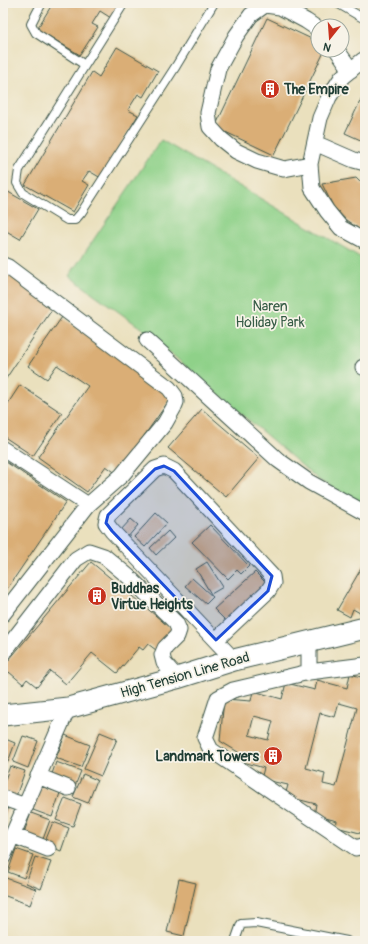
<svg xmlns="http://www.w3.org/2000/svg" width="368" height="944" font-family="Pangolin,sans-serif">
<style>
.green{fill:#8fd189;stroke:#57875e}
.building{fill:#daae76;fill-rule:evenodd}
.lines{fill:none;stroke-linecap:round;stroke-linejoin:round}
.lane-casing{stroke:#3d5549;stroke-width:10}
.street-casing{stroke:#3d5549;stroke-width:17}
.secondary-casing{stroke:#3d5549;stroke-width:23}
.lane{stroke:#fff;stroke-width:8}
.street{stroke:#fff;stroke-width:15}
.secondary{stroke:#fff;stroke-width:21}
.marked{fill:#1d4ed8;fill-opacity:0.2;stroke:#1d4ed8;stroke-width:3;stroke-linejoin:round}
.labels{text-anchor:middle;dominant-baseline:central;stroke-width:3.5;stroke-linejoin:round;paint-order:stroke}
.poi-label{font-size:14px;font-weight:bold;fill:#1f3d34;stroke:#f7f3e8;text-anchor:start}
.park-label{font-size:14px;fill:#355b45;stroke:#f7f3e8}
.street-label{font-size:14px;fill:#1f3d34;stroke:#f7f3e8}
</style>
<rect width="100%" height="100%" fill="#f7f3e8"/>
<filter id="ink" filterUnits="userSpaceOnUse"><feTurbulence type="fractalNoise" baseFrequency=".025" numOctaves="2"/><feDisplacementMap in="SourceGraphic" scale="8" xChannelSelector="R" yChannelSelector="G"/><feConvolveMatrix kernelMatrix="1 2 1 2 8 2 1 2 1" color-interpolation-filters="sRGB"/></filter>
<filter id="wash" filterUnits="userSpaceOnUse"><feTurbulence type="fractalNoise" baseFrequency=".012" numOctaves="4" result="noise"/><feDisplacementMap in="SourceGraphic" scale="16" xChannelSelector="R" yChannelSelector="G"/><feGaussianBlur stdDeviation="0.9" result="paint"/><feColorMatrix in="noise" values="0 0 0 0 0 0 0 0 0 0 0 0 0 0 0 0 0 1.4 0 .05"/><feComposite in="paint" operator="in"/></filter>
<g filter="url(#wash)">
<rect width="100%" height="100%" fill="#eae0bd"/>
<path class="green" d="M161,140l204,120v245l-45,-24 -179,-153 -72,-52z"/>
<g id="blocks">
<path class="building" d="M53,3h67l-9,15 -11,-7 -8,13 6,3 -18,28 -43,-26z
M354,3h11v6z
M267,18l51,24v8h7l-51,105 -59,-28z
M117,47l41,24 -15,26 -5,-3 -10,16 10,5 -37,63 -12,-7 -7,10 7,4 -16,27 -48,-27 67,-113 7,5z
M365,91v51l-20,-9z
M356,178l9,9v46l-19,-13 -13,-14 -11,-22z
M3,189l35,20 -18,30 -17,-10z
M3,270l52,35 -52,78z
M62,317l111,78 -56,79 -11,-8 -19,26 -49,-35 50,-71 -31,-21 -10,14 -19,-13z
M20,385l42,28 -29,43 -30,-20v-25z
M202,409l57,49 -33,39 -58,-49z
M3,460l63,42 -63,93z
M156,513l11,10 -22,24 -11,-10z
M131,519l7,6 -11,13 -7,-7z
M210,525l39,41 -8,8 -4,-4 -9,9 -36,-37z
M168,531l6,7 -18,17 -6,-7z
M91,562l82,68 -17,20 -8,-6 -5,6 -4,-3 -22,26 -25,-20 -26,31 -16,-13 -13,16 -10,-8 -4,5 -14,-12 -5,6 -1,-1v-10z
M207,562l16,25 -12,7 -15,-25z
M365,562v54l-12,-7 -3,8 -13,-7z
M255,572l12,12 -40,38 -13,-13z
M192,578l21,19 -7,7 -21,-18z
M350,674l15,4 -1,156 -28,-7 1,-6 -23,-6 2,-11 -31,-8 3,-11 -27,-6 3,-11 -28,-8 2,-8 -18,-11 4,-42 27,2 2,-10 29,8 4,-16 29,7 2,-10 30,8zM339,703l18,5 -21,79 -13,-3 2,-11 -19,-5 14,-55 15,4zM254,716l19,5 -5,19 -19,-5z
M100,732l17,7 -16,37 -17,-7z
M65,735l25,10 -9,22 -25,-9z
M23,736l7,2 8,3 -10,27 -15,-6z
M3,738l12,5 -7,19 -5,-2z
M56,762l25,9 -6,15 -24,-9z
M10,766l15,5 -10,28 -12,-5v-9z
M83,774l14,6 -9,23 -15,-6z
M41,786l19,7 -8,24 -19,-7z
M65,798l16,6 -8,22 -17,-6z
M3,807l5,2 -5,13z
M31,813l19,7 -8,22 -19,-7z
M53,822l16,6 -8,23 -17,-7z
M16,849l17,6 -9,23 -16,-6z
M35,857l16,5 -10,27 -15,-6z
M6,878l30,11 -6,16 -27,-10v-9z
M179,879l17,4 -12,53 -17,-4z"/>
</g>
</g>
<g filter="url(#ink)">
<use href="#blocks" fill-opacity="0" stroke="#3d5549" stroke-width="1"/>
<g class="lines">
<defs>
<path id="lane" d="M42,3l-6,11 -5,10 5,9 49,32
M124,3l-105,167 -2,13 6,10 44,27h8l6,-7 95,-147 38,-63
M337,3l24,14h4
M235,941l6,-17 15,-1 91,18"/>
<path id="street" d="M337,50l14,20
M365,60h-2l-21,17 -13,20 -9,21 -10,46 2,24 15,23 14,17 24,13
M315,143l39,17 11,3
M310,164l-26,5 -27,-8 -21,-10 -15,-12 -11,-12 -2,-14 10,-44 18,-33 15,-21 14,-10 15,2 26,14 12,8
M3,265l5,2 161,121 6,8 1,6 -2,5 -9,16 -43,52 -34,30 -85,109
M147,340l131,120 31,22 56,31
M363,367l2,1
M3,449l85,56
M216,640l52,-49 5,-8 -1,-7 -98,-105 -10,-5 -9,3 -47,46 -2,8 6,8 122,129
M309,642v30
M3,653l73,-94 13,-8 15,5 25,21 47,46 3,7 -2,6 -12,12 -3,7 2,8 13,15
M365,665l-56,7 -76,18 -15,8 -13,40 6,12 145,98 9,-3
M38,776l30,12
M3,798l23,8
M12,835l36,14
M3,857l65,-149"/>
<path id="secondary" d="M3,715l65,-7 109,-30 57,-18 131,-32"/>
</defs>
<use href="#lane" class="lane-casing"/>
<use href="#street" class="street-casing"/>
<use href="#secondary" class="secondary-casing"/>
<use href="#lane" class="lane"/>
<use href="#street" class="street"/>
<use href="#secondary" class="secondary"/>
</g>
</g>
<path class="marked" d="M164,466l10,5 98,105 -4,15 -52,49 -104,-109 -6,-8 2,-8 47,-46z"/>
<defs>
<symbol id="building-disc" viewBox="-11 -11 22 22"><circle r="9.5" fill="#c8321e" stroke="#f7f3e8"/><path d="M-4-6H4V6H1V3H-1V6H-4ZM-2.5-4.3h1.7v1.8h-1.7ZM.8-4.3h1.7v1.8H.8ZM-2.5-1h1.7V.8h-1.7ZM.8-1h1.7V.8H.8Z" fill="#fff"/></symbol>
</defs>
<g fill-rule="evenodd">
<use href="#building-disc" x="259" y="78" width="22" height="22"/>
<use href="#building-disc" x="86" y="585" width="22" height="22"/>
<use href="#building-disc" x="262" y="745" width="22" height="22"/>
</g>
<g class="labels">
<g class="poi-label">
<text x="284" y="89">The Empire</text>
<text x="111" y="588">Buddhas<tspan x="111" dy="16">Virtue Heights</tspan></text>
<text x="259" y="756" text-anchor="end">Landmark Towers</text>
</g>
<g class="park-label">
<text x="270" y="306">Naren<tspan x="270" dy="16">Holiday Park</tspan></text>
</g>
<g class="street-label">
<text transform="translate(185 675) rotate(-16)">High Tension Line Road</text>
</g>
</g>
<rect width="368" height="944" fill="none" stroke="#f7f3e8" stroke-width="16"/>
<g transform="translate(330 38) rotate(197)"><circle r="19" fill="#f7f3e8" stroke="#a1aaa0"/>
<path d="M0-3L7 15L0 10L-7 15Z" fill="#c8321e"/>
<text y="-6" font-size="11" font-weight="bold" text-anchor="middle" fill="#1f3d34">N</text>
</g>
</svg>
